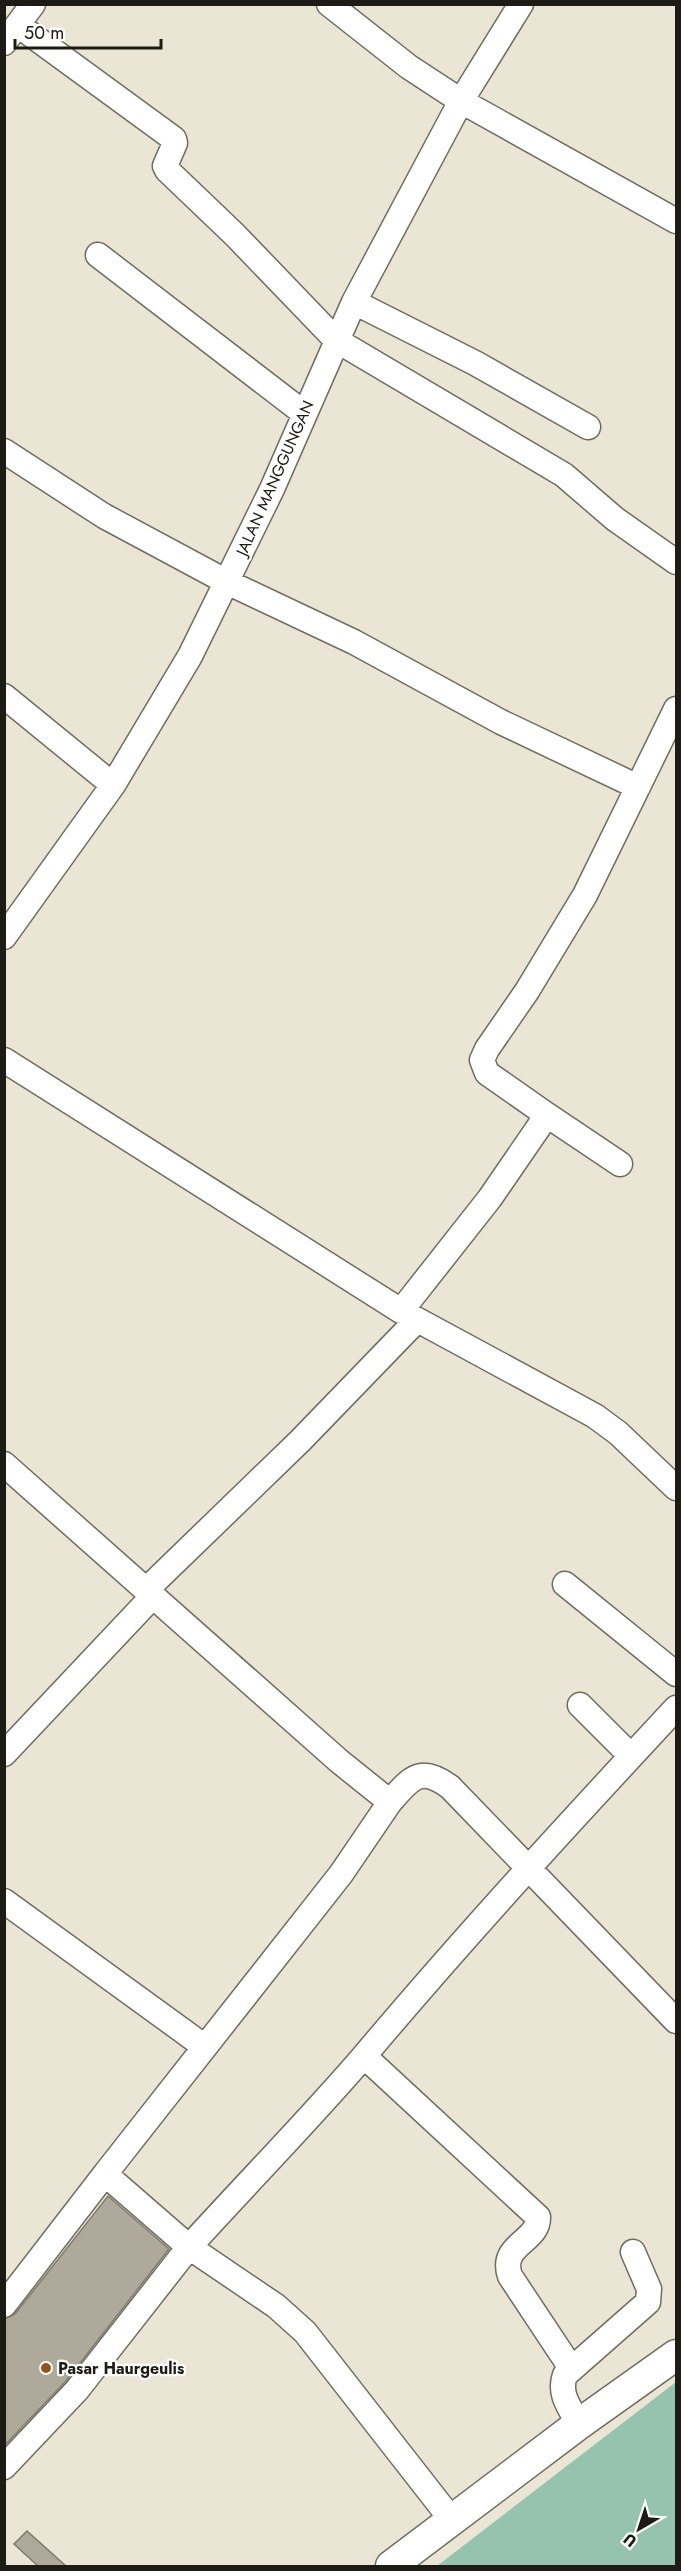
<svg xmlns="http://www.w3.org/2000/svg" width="681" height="2571" font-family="Jost,sans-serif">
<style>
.green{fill:#96c3ad}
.building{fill:#aea99a;stroke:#807b6d;stroke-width:1.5}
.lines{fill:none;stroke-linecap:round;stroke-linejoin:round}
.minor-casing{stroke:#716c5e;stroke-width:27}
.major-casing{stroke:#716c5e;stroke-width:33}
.minor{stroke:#fff;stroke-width:24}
.major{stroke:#fff;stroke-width:30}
.poi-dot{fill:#95541f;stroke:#fff;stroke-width:2}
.labels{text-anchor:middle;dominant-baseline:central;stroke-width:4.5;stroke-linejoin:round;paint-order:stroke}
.street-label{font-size:16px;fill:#1d1b15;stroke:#fff}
.poi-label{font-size:16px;font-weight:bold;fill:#1d1b15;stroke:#fff;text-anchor:start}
</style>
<rect width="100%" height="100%" fill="#eae5d5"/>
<path class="green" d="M676,2382v184h-239z"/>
<path class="building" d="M108,2196l61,53 -103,132 -62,65v-127l11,-5z
M27,2531l39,35h-28l-24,-22z"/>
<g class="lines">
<defs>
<path id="minor" d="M329,4l80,63 52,34 215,120
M18,25l156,114 1,4 -10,23 2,4 68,65 101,105 228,135 51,44 61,43
M4,43l29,-39
M98,255l207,159
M354,302l121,61 113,64
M4,451l100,65 123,66 127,60 147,80 137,65
M4,696l109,89
M4,937l109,-152 77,-129 82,-167 82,-187 107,-201 60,-97
M4,1060l397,251 194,105 23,17 58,55
M547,1115l73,49
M401,1311l89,-113 57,-83 -60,-42 -5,-13 5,-11 40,-58 58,-96 91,-186
M4,1464l335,297 51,41c21,-24 30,-37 60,-15l226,234
M565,1584l111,90
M146,1590l154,-149 117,-121
M580,1705l51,51
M4,1754l149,-158
M4,1901l201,146
M364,2056l174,161c1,25 -39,27 -28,59l61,92
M105,2174l236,-300 49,-72
M4,2305l101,-131 84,73 -112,143 -73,77
M579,2424c-9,-16 -21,-30 -14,-49l83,-73 1,-13 -16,-37
M451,2519l-146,-187 -29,-26 -87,-59c58,-64 119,-126 175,-191 101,-120 206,-234 312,-348"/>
<path id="major" d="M391,2566l188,-142 97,-69"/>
</defs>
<use href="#minor" class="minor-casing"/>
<use href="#major" class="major-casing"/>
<use href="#minor" class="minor"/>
<use href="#major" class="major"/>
</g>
<circle class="poi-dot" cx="46" cy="2368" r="6"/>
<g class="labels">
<g class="street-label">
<text transform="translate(275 478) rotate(-66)">JALAN MANGGUNGAN</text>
</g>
<g class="poi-label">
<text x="58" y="2368">Pasar Haurgeulis</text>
</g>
</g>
<rect width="681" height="2571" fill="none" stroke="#1d1b15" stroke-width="12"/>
<g transform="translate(639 2529) rotate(219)" stroke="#ffffff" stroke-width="4.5" paint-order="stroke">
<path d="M0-4.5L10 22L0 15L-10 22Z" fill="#1d1b15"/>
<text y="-9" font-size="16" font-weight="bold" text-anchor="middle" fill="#1d1b15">U</text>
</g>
<path d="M15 39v9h146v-9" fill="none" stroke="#1d1b15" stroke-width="3"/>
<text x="24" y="39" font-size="18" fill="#1d1b15" stroke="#ffffff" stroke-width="4.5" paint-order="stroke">50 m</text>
</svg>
